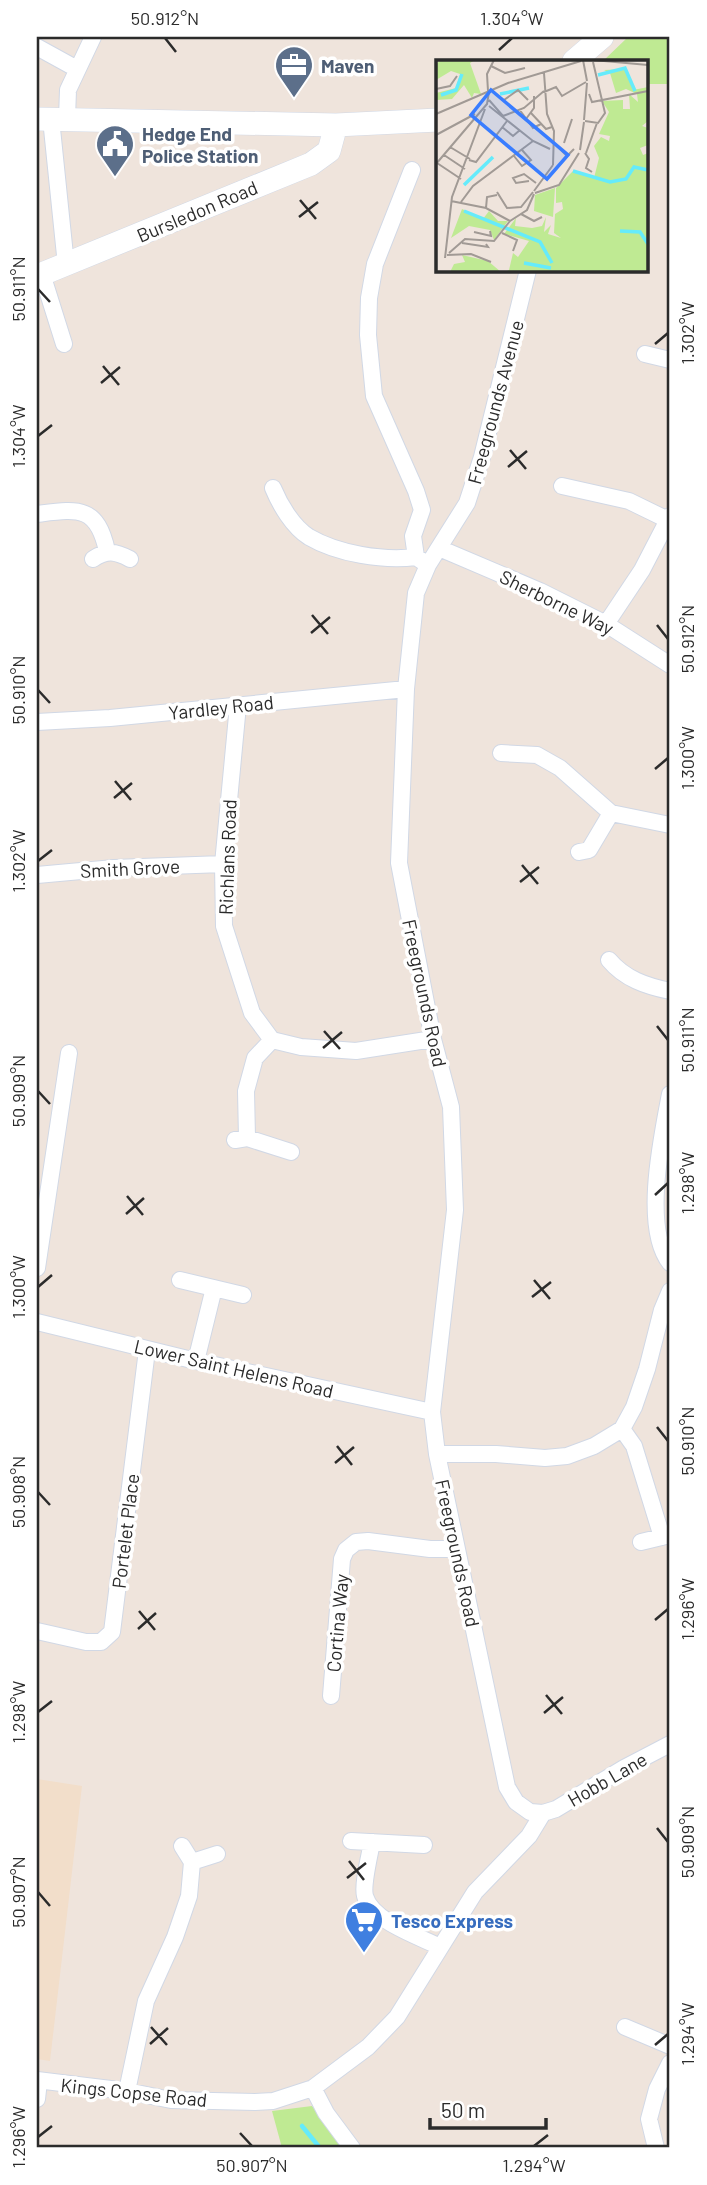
<svg xmlns="http://www.w3.org/2000/svg" width="707" height="2185" font-family="Barlow,sans-serif">
<style>
.education{fill:#f2deca}
.green{fill:#bfea93}
.lines{fill:none;stroke-linecap:round;stroke-linejoin:round}
.stream{stroke:#65ebfb;stroke-width:4.5}
.street-casing{stroke:#d1d8e5;stroke-width:18}
.secondary-casing{stroke:#d1d8e5;stroke-width:24}
.street{stroke:#fff;stroke-width:16}
.secondary{stroke:#fff;stroke-width:23}
.ticks{fill:none;stroke:#2b2b2b;stroke-width:2.5}
.labels{text-anchor:middle;dominant-baseline:central;stroke-width:7;stroke-linejoin:round;paint-order:stroke}
.service-label{font-size:19px;font-weight:bold;fill:#4e5e75;stroke:#fff;text-anchor:start}
.street-label{font-size:19px;fill:#2b2b2b;stroke:#fff}
.shop-label{font-size:19px;font-weight:bold;fill:#366cbe;stroke:#fff;text-anchor:start}
.inset-river{fill:none;stroke:#65ebfb;stroke-width:3.5}
.inset-road{fill:none;stroke:#a19a95;stroke-width:2}
.view{fill:#397dff;fill-opacity:0.15;stroke:#397dff;stroke-width:3.5}
.inset-edge{fill:none;stroke:#2b2b2b;stroke-width:3.5}
.neatline{fill:none;stroke:#2b2b2b;stroke-width:2.5}
.ticks-label{font-size:18px;text-anchor:middle;fill:#2b2b2b}
</style>
<rect width="100%" height="100%" fill="#efe4dc"/>
<path class="education" d="M37,1779l45,7 -32,275 -13,-2z"/>
<path class="green" d="M628,37h42v47h-24v-23h-43z
M312,2106l33,42h-63l-10,-37z"/>
<g class="lines">
<path class="stream" d="M302,2126l18,22"/>
<defs>
<path id="street" d="M37,47l40,22
M67,118l1,-28 25,-53
M51,119l15,146
M412,170l-37,94 -6,34 -1,37 6,61 42,95 6,19 -9,26 3,21 12,8
M528,270l-46,187 -15,46 -39,62 -12,28 -10,96 -7,174 34,176 18,68 4,103 -23,202 5,42 70,333 9,15 14,10 13,1 13,-4 68,-41 46,-24
M42,274l22,70
M645,354l25,6
M562,486l67,15 39,19
M273,488c7,17 20,39 36,49 29,17 74,24 107,20
M37,514c41,-5 60,-9 70,37
M439,548l101,43 66,33 64,41
M93,559c14,-9 22,-8 37,0
M606,624l36,-54 28,-54
M238,705l-15,159 1,62 28,87 20,27 29,7 55,4 77,-12
M37,722l73,-4 296,-29
M501,753l36,2 23,13 51,45 59,12
M579,852l10,-2 22,-37
M37,875l77,-7 109,-4
M609,960c16,19 37,26 61,31
M670,1094c-8,42 -28,134 0,169
M247,1138l-1,-47 9,-33 17,-18
M235,1140l12,-2 44,14
M37,1268l32,-215
M180,1280l63,15
M37,1322l159,39 236,51
M196,1361l18,-73
M622,1429l12,17 28,91
M437,1454h59l49,4 22,-2 27,-10 28,-17 12,-22 13,-38 15,-59 8,-19
M641,1542l29,-7
M37,1631l49,11h15l11,-10 35,-282
M331,1696l11,-137 4,-9 10,-8 12,-1 62,8h27
M351,1841l73,4
M372,1842c-2,12 -10,43 -7,54 7,25 53,40 75,51
M192,1862l25,-8
M625,2027l45,19
M37,2080l90,11 44,9 84,2 18,-1 40,-13 55,-41 29,-30 78,-125 54,-56 14,-23
M313,2088l13,25 26,35
M127,2091l19,-90 29,-64 14,-41 3,-34 -10,-16
M37,2099l2,-18
M656,2148l-7,-29 8,-30 13,-26"/>
<path id="secondary" d="M574,61l28,-24
M37,119l299,6 102,-5
M37,276l274,-112 18,-13 7,-26"/>
</defs>
<use href="#street" class="street-casing"/>
<use href="#secondary" class="secondary-casing"/>
<use href="#street" class="street"/>
<use href="#secondary" class="secondary"/>
</g>
<path class="ticks" d="M165,38l11,14M499,50l13,-12M300,200l16,19M299,217l19,-15M38,289l12,13M655,344l13,-11M103,366l16,19M101,383l19,-16M38,436l14,-11M510,450l16,19M508,467l19,-16M312,615l16,19M657,625l11,14M311,633l19,-16M38,690l12,13M655,769l13,-11M115,781l16,19M114,798l18,-15M38,861l14,-11M522,865l16,19M520,882l19,-15M657,1026l11,14M324,1031l16,18M323,1048l19,-16M38,1091l12,13M655,1195l13,-12M127,1196l16,19M126,1214l18,-16M534,1280l16,19M38,1287l14,-12M532,1297l19,-15M657,1427l11,14M337,1446l15,19M335,1463l19,-16M38,1492l12,13M139,1611l16,19M655,1620l13,-11M138,1629l18,-16M546,1695l16,19M38,1712l14,-11M544,1713l19,-16M657,1828l11,14M349,1861l15,19M347,1878l19,-15M38,1892l12,14M151,2027l16,18M150,2044l18,-16M655,2045l13,-11M240,2133l12,13M38,2137l14,-11M534,2146l14,-11"/>
<defs>
<symbol id="office-pin" viewBox="-11 -11 22 30"><path d="M0 17L-7.5 6A9.5 9.5 0 1 1 7.5 6Z" fill="#5c6f8a" stroke="#fff"/><path d="M-6-3h4V-5.5h4V-3h4V5H-6ZM-1-4.5V-3h2v-1.5ZM-6 0V1H6V0Z" fill="#fff"/></symbol>
<symbol id="civic-pin" viewBox="-11 -11 22 30"><path d="M0 17L-7.5 6A9.5 9.5 0 1 1 7.5 6Z" fill="#5c6f8a" stroke="#fff"/><path d="M-.6-6.5H3V-4.5H.6V-3L4-1V1h2V6H-6V1h2V-1L-.6-3ZM-1.2 2.5V6h2.4V2.5Z" fill="#fff"/></symbol>
<symbol id="supermarket-pin" viewBox="-11 -11 22 30"><path d="M0 17L-7.5 6A9.5 9.5 0 1 1 7.5 6Z" fill="#3f7fe0" stroke="#fff"/><path d="M-6-5.5h2.5l.6 2H6L4.5 2H-2.5L-4.4-4H-6ZM-1.5 3.2a1.3 1.3 0 1 0 .1 0ZM3 3.2a1.3 1.3 0 1 0 .1 0Z" fill="#fff"/></symbol>
</defs>
<g fill-rule="evenodd">
<use href="#office-pin" x="272" y="43" width="44" height="60"/>
<use href="#civic-pin" x="93" y="122" width="44" height="60"/>
<use href="#supermarket-pin" x="342" y="1898" width="44" height="60"/>
</g>
<g class="labels">
<g class="service-label">
<text x="321" y="65">Maven</text>
<text x="142" y="133">Hedge End<tspan x="142" dy="22">Police Station</tspan></text>
</g>
<g class="street-label">
<text transform="translate(197 211) rotate(-23)">Bursledon Road</text>
<text transform="translate(495 402) rotate(-75)">Freegrounds Avenue</text>
<text transform="translate(557 602) rotate(26)">Sherborne Way</text>
<text transform="translate(221 707) rotate(-6)">Yardley Road</text>
<text transform="translate(227 857) rotate(-88)">Richlans Road</text>
<text transform="translate(130 868) rotate(-3)">Smith Grove</text>
<text transform="translate(425 993) rotate(78)">Freegrounds Road</text>
<text transform="translate(234 1368) rotate(13)">Lower Saint Helens Road</text>
<text transform="translate(125 1531) rotate(-83)">Portelet Place</text>
<text transform="translate(458 1553) rotate(78)">Freegrounds Road</text>
<text transform="translate(337 1623) rotate(-85)">Cortina Way</text>
<text transform="translate(607 1779) rotate(-30)">Hobb Lane</text>
<text transform="translate(134 2092) rotate(6)">Kings Copse Road</text>
</g>
<g class="shop-label">
<text x="391" y="1920">Tesco Express</text>
</g>
</g>
<g transform="translate(436 60)">
<rect width="212" height="212" fill="#efe4dc"/>
<path d="M5,0h34l-5,3 11,31 -7,-1 -2,5 -8,-13 -12,14 -16,1v-7l20,-5 4,-14 -9,-3 -15,9v-16zM190,9l7,21 15,-3v34l-6,5 6,2v17l-8,3 3,7 5,-2v119h-143l4,-2 4,-17 5,4 11,-16 -25,-7 12,-16 -1,8 17,2 10,-2 4,-9 -2,15 7,-7 -3,9 13,4 -7,-5 1,-19 8,-5 -1,-7 -6,1v-15l18,-18 20,8 5,-20 -5,-12 7,-9 8,4 1,-5 -11,-2 10,-22 -7,-11 21,-1v9h7l-1,-15 9,8 -1,-8 -11,-5 -10,4 -6,-20 -6,-3zM119,128l-2,29 -19,-6 1,-16zM26,149l21,10 6,-8 9,10h10l-14,19 -4,-10 -21,-4 -18,12zM26,195l26,6 13,11h-51l4,-8 11,-2z" fill="#bfea93"/>
<path class="inset-river" d="M162,15l27,-7 10,23M64,34l29,-6M5,35l15,-5 6,-16M137,111l37,11 16,-3 8,-12 14,3M28,125l29,-28M28,151l76,31 12,21M184,171l20,1 8,12M88,203l27,5"/>
<path class="inset-road" d="M147,0l4,21M157,0l55,5M55,6l14,7 20,-5M108,13l3,41 7,17 -1,34M0,29l14,-3 7,-10M52,31l-1,-17 7,-14M108,32l12,-5 6,9 24,-14M153,34l3,8 56,-11M53,40l14,16M68,40l14,-10 10,10M53,46l44,35 17,8M83,49l14,19 8,-4M95,53l15,16 6,-2M0,54l72,-31 73,-22M67,56l21,-8 20,-17M90,59l8,-11v-12M148,60l3,-37M149,61l13,2 7,-10 -12,-51M66,67l11,9 7,-6M0,75l39,-21M128,83l8,-24M121,86l10,10 7,-7M14,87l20,12M144,90l4,-28M149,93l4,6 -3,9 6,4M150,93l11,-30M8,95l21,14M78,96l8,10 9,-6 -9,-10M33,100l7,2 31,-41M1,103l24,16M0,104l51,-60 2,-12M93,121l-13,2 -3,-5 11,-4 12,9M98,131l19,-26M61,132l10,16 14,-1 12,-15M99,133l24,-8 20,-32M15,141l35,7 24,13M25,142l12,-16 60,-45M50,148l1,-11 10,-2M85,154l13,7 8,-4M74,161l17,-11 7,-16M38,172l17,4 -1,-5M66,173l15,7 -4,11M26,183l26,4 -2,-3M13,193l16,-14 29,2 16,-20M11,195l24,-1 20,8M9,198l7,-61 33,-88"/>
<path class="view" d="M55,30l77,65 -21,24 -76,-64z"/>
<rect width="212" height="212" class="inset-edge"/>
</g>
<rect width="707" height="2185" fill="none" stroke="#ffffff" stroke-width="77"/>
<path d="M430 2118v10h116v-10" fill="none" stroke="#2b2b2b" stroke-width="3.5"/>
<text x="441" y="2118" font-size="21" fill="#2b2b2b" stroke="#ffffff" stroke-width="5" paint-order="stroke">50 m</text>
<rect x="38" y="38" width="630" height="2108" class="neatline"/>
<g class="ticks-label">
<text x="165" y="25">50.912°N</text>
<text x="512" y="25">1.304°W</text>
<text transform="translate(19 289) rotate(-90)" y="6">50.911°N</text>
<text transform="translate(688 333) rotate(-90)" y="6">1.302°W</text>
<text transform="translate(19 436) rotate(-90)" y="6">1.304°W</text>
<text transform="translate(688 639) rotate(-90)" y="6">50.912°N</text>
<text transform="translate(19 690) rotate(-90)" y="6">50.910°N</text>
<text transform="translate(688 758) rotate(-90)" y="6">1.300°W</text>
<text transform="translate(19 861) rotate(-90)" y="6">1.302°W</text>
<text transform="translate(688 1040) rotate(-90)" y="6">50.911°N</text>
<text transform="translate(19 1091) rotate(-90)" y="6">50.909°N</text>
<text transform="translate(688 1183) rotate(-90)" y="6">1.298°W</text>
<text transform="translate(19 1287) rotate(-90)" y="6">1.300°W</text>
<text transform="translate(688 1441) rotate(-90)" y="6">50.910°N</text>
<text transform="translate(19 1492) rotate(-90)" y="6">50.908°N</text>
<text transform="translate(688 1609) rotate(-90)" y="6">1.296°W</text>
<text transform="translate(19 1712) rotate(-90)" y="6">1.298°W</text>
<text transform="translate(688 1842) rotate(-90)" y="6">50.909°N</text>
<text transform="translate(19 1892) rotate(-90)" y="6">50.907°N</text>
<text transform="translate(688 2034) rotate(-90)" y="6">1.294°W</text>
<text transform="translate(19 2137) rotate(-90)" y="6">1.296°W</text>
<text x="252" y="2172">50.907°N</text>
<text x="534" y="2172">1.294°W</text>
</g>
</svg>
